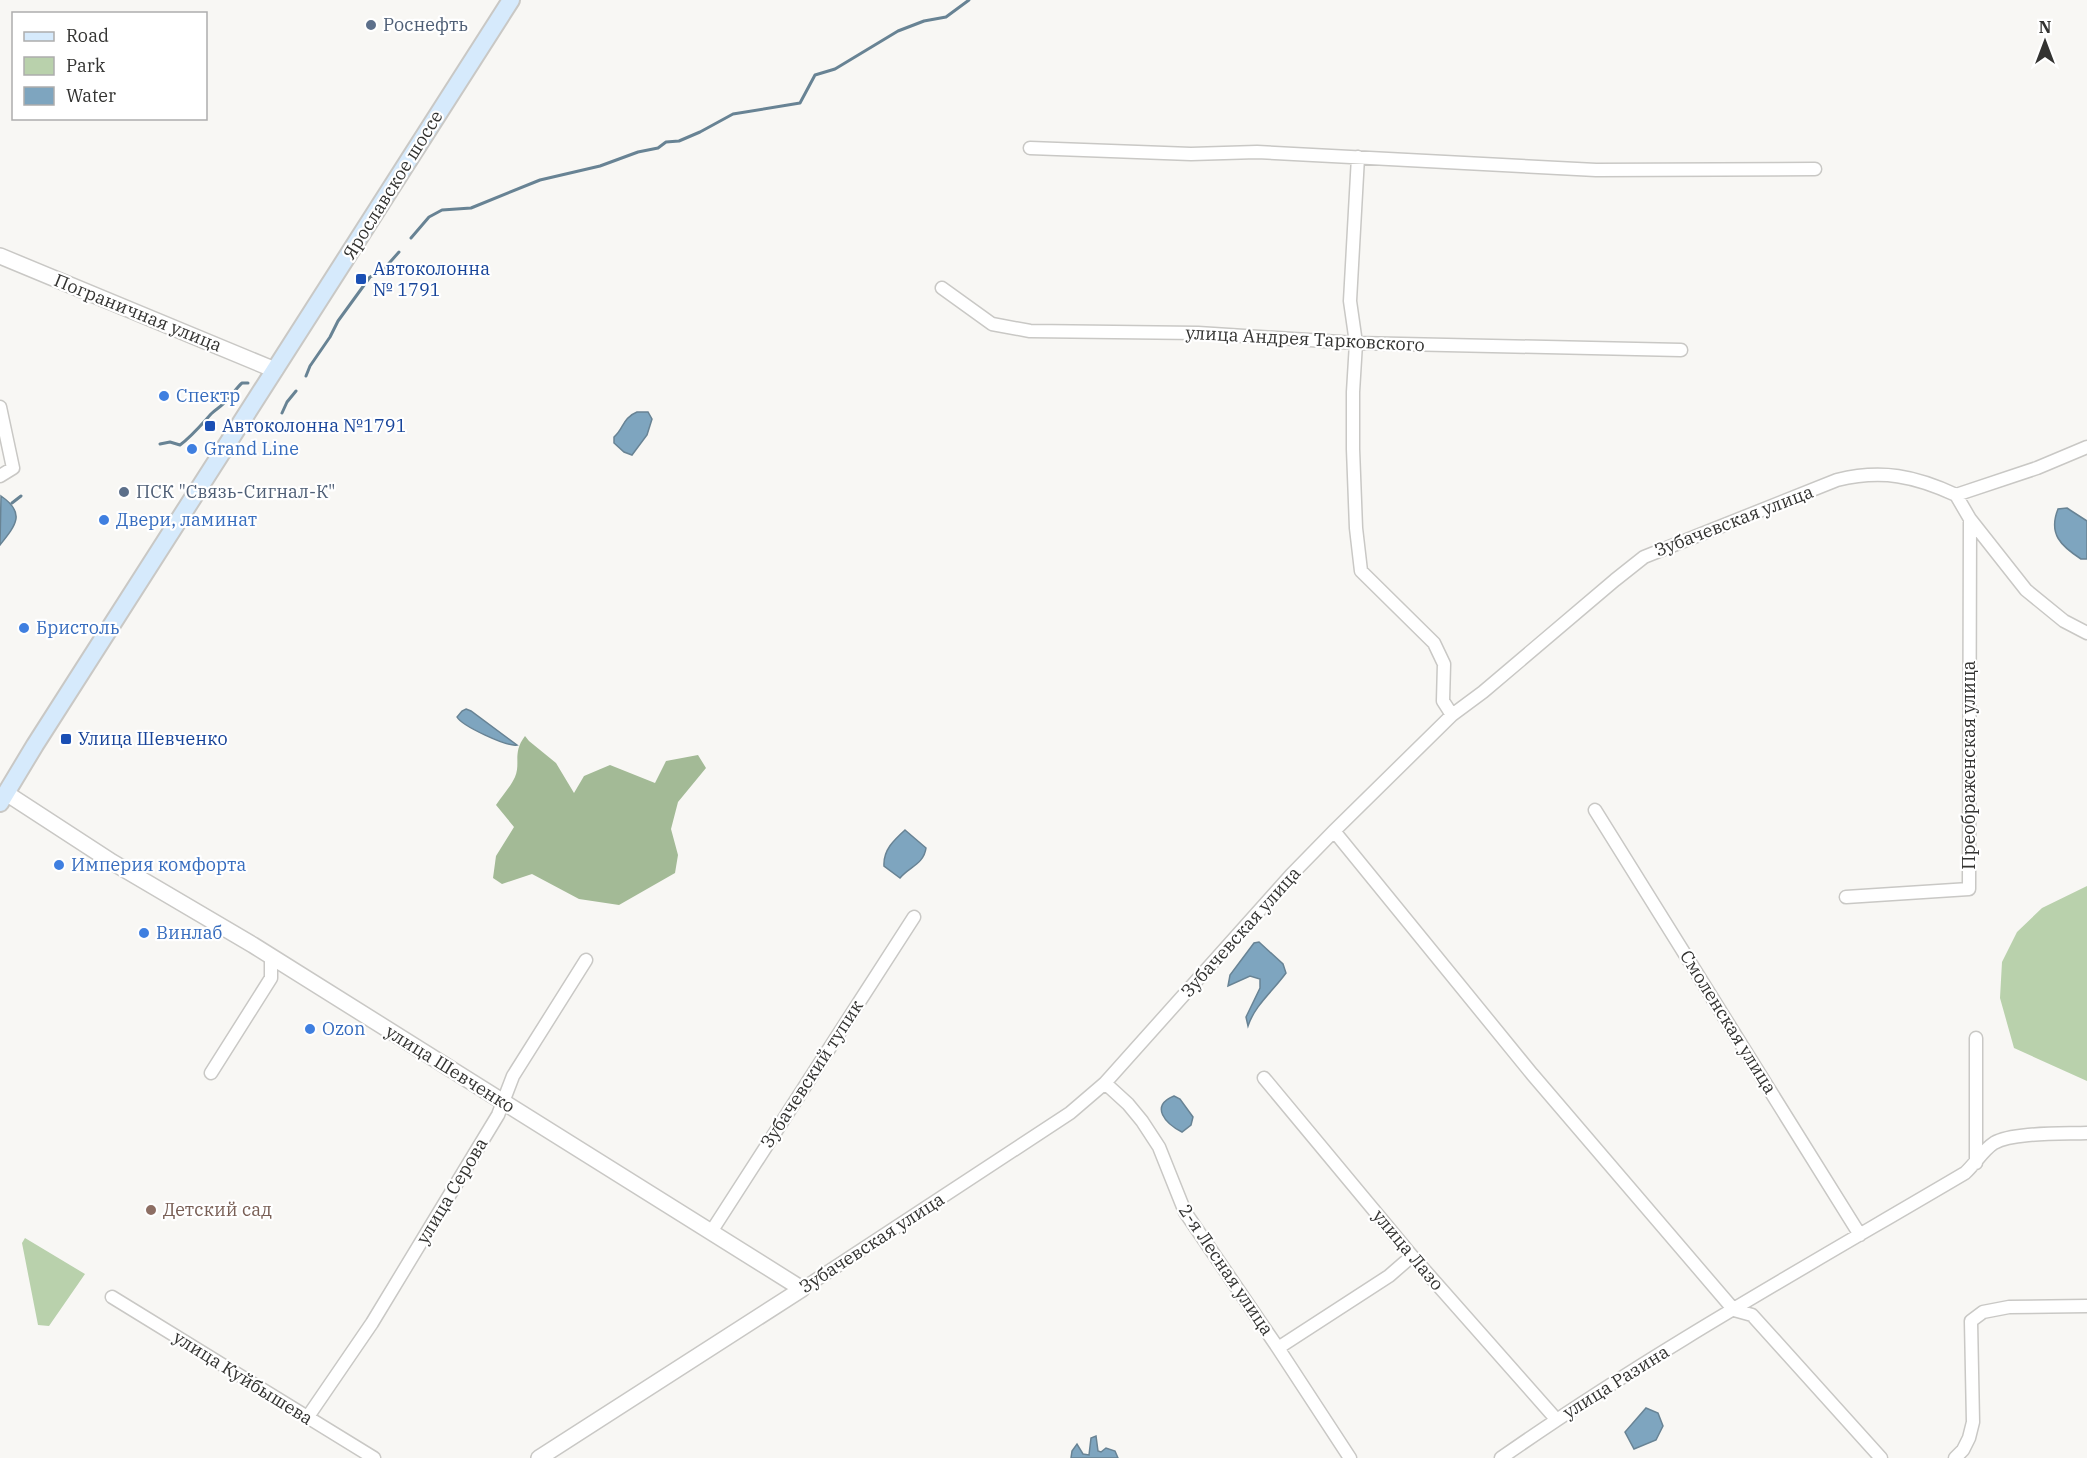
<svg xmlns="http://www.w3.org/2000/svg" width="2087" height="1458" viewBox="0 0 2087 1458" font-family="'IBM Plex Serif',serif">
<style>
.green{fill:#b9d1ac}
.forest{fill:#a3ba96}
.water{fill:#7ea5bf;stroke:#688394;stroke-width:1.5}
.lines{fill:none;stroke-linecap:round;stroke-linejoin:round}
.stream{stroke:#688394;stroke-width:3}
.minor-casing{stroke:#c9c8c5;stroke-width:15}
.tertiary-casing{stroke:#c9c8c5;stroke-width:18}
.secondary-casing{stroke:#c9c8c5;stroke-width:20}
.minor{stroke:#fff;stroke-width:12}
.tertiary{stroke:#fff;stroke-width:15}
.secondary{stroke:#d6eafc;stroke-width:16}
.service-dot{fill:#5c6f8a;stroke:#fff;stroke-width:2}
.transit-dot{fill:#1a4fb4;stroke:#fff;stroke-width:2}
.shop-dot{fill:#3f7fe0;stroke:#fff;stroke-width:2}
.education-dot{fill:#8d6e63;stroke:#fff;stroke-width:2}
.labels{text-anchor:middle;stroke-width:4.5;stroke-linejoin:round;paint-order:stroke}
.service-label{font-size:18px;fill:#4e5e75;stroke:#fff;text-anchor:start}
.street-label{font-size:18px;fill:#333331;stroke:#fff}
.transit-label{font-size:18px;fill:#164399;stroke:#fff;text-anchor:start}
.shop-label{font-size:18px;fill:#366cbe;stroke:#fff;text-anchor:start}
.education-label{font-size:18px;fill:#785e54;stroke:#fff;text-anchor:start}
</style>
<rect width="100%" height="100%" fill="#f8f7f4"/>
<path class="green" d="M2087,886v195l-73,-33 -14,-50 2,-36 15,-30 25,-24z
M25,1238l60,36 -36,52 -11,-1 -16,-82z"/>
<path class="forest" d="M525,736l4,5 27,22 18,30 10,-17 26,-11 45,18 11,-22 32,-6 8,13 -28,34 -7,27 7,26 -3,18 -56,32 -40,-6 -47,-25 -30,10 -9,-6 3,-22 18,-29 -18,-22c6,-9 15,-19 19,-28 6,-14 -3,-24 10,-41z"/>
<path class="water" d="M637,412h11l4,7 -5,16 -15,20 -8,-3 -10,-9v-6c10,-8 8,-19 23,-25z
M1,496c25,17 15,29 -1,49z
M2067,508l20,13v38h-6c-20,-13 -33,-25 -23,-50z
M466,709l5,2 46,34c-10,2 -55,-19 -60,-28l5,-6z
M905,830l21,18c-2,16 -17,19 -26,30l-16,-12c-1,-16 10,-26 21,-36z
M1259,942l24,22 3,9c-13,18 -31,32 -38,53l-2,-9 14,-29v-9l-10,-3 -22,10 2,-11 24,-32z
M1174,1096l6,3 13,18 -2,8 -9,7c-16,-8 -33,-26 -8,-36z
M1646,1408l12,5 5,13 -7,14 -22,9 -9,-17z
M1096,1436l2,15 3,1 5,-4 9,3 3,7h-47l1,-7 5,-7 6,10 6,1 2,-17z"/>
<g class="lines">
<path class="stream" d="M411,238l18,-21 13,-7 29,-2 69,-28 60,-14 38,-14 20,-4 8,-6 13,-1 21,-9 33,-18 67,-11 15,-28 20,-6 63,-38 26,-10 22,-4 23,-17
M306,376l4,-10 20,-29 8,-16 32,-44 13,-7 16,-18
M282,413l5,-11 9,-11
M160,444l10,-2 10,3c12,-9 21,-20 31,-31 5,-5 11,-8 15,-13 6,-5 10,-13 16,-18h6
M12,503l9,-7"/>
<defs>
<path id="minor" d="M1030,148l161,6 66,-2 339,18 219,-1
M1358,157l-8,144 6,42 -3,49v57l3,79 5,43 73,72 10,21 -1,37 9,14
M942,288l50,36 38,7 168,2 158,10 325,7
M0,407l13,61 -13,8
M1956,495l14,24 56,71 38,31 23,12
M1956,495l81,-27 50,-21
M1595,810l265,425
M1334,831l198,243 202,236 18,5 129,143
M1846,897l123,-8 1,-370
M1976,1038v125
M211,1073l60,-95v-21
M1264,1078l148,178 144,163
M1105,1083l23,21 14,17 17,26 26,65 93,136 72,110
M711,1232l203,-315
M802,1289l268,-176 35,-30 186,-208 43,-44 118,-116 31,-23 132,-112 29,-23 193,-77c45,-11 78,-4 119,15
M112,1297l262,161
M1278,1348l111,-72 23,-20
M307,1418l65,-95 126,-208 15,-39 73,-116
M1501,1458c148,-104 308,-193 464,-285 10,-9 18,-23 29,-30 19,-11 70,-9 93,-10
M1955,1458l8,-8 6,-12 4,-16 -2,-101 12,-9 26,-5 78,-1"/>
<path id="tertiary" d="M0,256l275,114
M6,793l106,69 141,83 549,344 -263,169"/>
<path id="secondary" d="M0,803l35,-58 476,-745"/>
</defs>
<use href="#minor" class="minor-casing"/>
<use href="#tertiary" class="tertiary-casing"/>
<use href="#secondary" class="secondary-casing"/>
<use href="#minor" class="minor"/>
<use href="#tertiary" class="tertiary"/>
<use href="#secondary" class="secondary"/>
</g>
<g class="service-dot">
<circle cx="371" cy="25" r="6"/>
<circle cx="124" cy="492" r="6"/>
</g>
<g class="transit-dot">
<rect x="355" y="273" width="12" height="12" rx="3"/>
<rect x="204" y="420" width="12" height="12" rx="3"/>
<rect x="60" y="733" width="12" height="12" rx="3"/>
</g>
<g class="shop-dot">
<circle cx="164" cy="396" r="6"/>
<circle cx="192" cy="449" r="6"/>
<circle cx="104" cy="520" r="6"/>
<circle cx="24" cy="628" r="6"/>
<circle cx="59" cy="865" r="6"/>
<circle cx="144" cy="933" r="6"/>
<circle cx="310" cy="1029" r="6"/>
</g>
<circle class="education-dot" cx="151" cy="1210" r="6"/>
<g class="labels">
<g class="service-label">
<text x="383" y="31">Роснефть</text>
<text x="136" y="498">ПСК "Связь-Сигнал-К"</text>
</g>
<g class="street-label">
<text transform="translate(393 185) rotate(-58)" y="6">Ярославское шоссе</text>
<text transform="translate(138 313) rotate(22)" y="6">Пограничная улица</text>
<text transform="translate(1305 339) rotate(3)" y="6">улица Андрея Тарковского</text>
<text transform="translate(1734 521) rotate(-21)" y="6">Зубачевская улица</text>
<text transform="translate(1969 765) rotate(-90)" y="6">Преображенская улица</text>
<text transform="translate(1241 932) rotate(-48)" y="6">Зубачевская улица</text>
<text transform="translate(1728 1022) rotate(58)" y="6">Смоленская улица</text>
<text transform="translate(450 1069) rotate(32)" y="6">улица Шевченко</text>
<text transform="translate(812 1074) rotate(-57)" y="6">Зубачевский тупик</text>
<text transform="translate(452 1191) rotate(-59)" y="6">улица Серова</text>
<text transform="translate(872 1243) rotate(-33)" y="6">Зубачевская улица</text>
<text transform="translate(1408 1250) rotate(50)" y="6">улица Лазо</text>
<text transform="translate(1226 1270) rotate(56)" y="6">2-я Лесная улица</text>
<text transform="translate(243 1378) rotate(32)" y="6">улица Куйбышева</text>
<text transform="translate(1616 1382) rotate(-32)" y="6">улица Разина</text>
</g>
<g class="transit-label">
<text x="373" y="275">Автоколонна<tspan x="373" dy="21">№ 1791</tspan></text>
<text x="222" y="432">Автоколонна №1791</text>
<text x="78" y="745">Улица Шевченко</text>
</g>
<g class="shop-label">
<text x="176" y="402">Спектр</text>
<text x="204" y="455">Grand Line</text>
<text x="116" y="526">Двери, ламинат</text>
<text x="36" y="634">Бристоль</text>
<text x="71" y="871">Империя комфорта</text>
<text x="156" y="939">Винлаб</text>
<text x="322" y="1035">Ozon</text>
</g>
<g class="education-label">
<text x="163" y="1216">Детский сад</text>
</g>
</g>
<rect x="12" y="12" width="195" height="108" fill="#ffffff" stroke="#adadad" stroke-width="1.5"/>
<rect x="24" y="32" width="30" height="9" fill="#d6eafc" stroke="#adadad" stroke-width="1.5"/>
<text x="66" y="42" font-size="18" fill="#333331">Road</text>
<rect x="24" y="57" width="30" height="18" fill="#b9d1ac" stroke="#adadad" stroke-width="1.5"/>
<text x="66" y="72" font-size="18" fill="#333331">Park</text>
<rect x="24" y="87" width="30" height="18" fill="#7ea5bf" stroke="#adadad" stroke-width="1.5"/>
<text x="66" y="102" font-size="18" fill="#333331">Water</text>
<g transform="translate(2045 42)" stroke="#ffffff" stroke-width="4.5" paint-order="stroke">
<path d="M0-4.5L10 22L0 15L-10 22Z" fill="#333331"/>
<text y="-9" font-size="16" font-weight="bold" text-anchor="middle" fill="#333331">N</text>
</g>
</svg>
